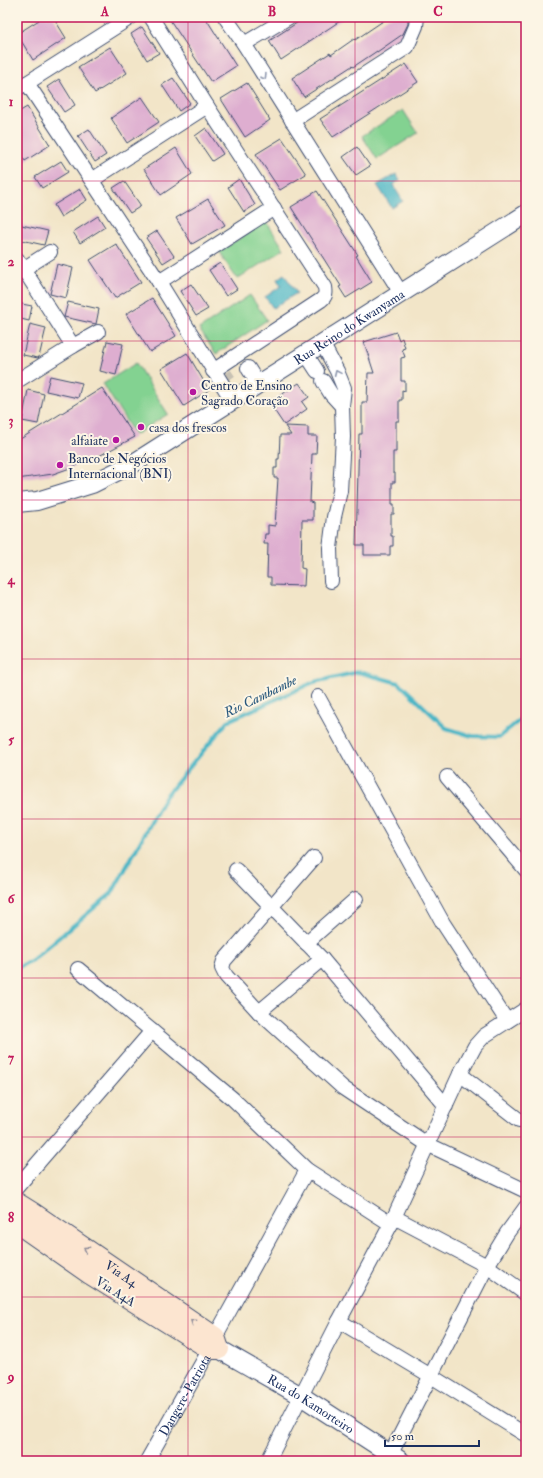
<svg xmlns="http://www.w3.org/2000/svg" width="543" height="1478" viewBox="0 0 543 1478" font-family="'IM FELL Double Pica',serif">
<style>
.green{fill:#83d291;stroke:#4f8078}
.water{fill:#4ab6c6;stroke:#327292}
.lines{fill:none;stroke-linecap:round;stroke-linejoin:round}
.stream{stroke:#4ab6c6;stroke-width:4}
.building{fill:#deaed0}
.minor-tunnel{stroke:#c7c1b3;stroke-width:14;stroke-dasharray:14 7;stroke-linecap:butt}
.minor-casing{stroke:#3b4a6e;stroke-width:16}
.tertiary-casing{stroke:#3b4a6e;stroke-width:20}
.secondary-casing{stroke:#3b4a6e;stroke-width:22}
.minor{stroke:#fff;stroke-width:14}
.tertiary{stroke:#fff;stroke-width:18}
.secondary{stroke:#fce5d0;stroke-width:20}
.oneway{stroke:#8d97ae}
.oneway2{stroke:#8c8a97}
.grid{fill:none;stroke:#c2185b;stroke-width:1;stroke-opacity:0.55}
.poi-dot{fill:#b5179e;stroke:#fcf5e5;stroke-width:1.5}
.labels{text-anchor:middle;stroke-width:4;stroke-linejoin:round;paint-order:stroke}
.street-label{font-size:13px;fill:#1b2f5e;stroke:#fcf5e5}
.poi-label{font-size:13px;fill:#1b2f5e;stroke:#fcf5e5;text-anchor:start}
.water-label{font-size:14px;font-style:italic;fill:#29587d;stroke:#fcf5e5}
.neatline{fill:none;stroke:#c2185b;stroke-width:1.5}
.grid-label{font-size:13px;text-anchor:middle;font-weight:bold;fill:#c2185b}
</style>
<rect width="100%" height="100%" fill="#fcf5e5"/>
<filter id="ink" filterUnits="userSpaceOnUse"><feTurbulence type="fractalNoise" baseFrequency=".025" numOctaves="2"/><feDisplacementMap in="SourceGraphic" scale="8" xChannelSelector="R" yChannelSelector="G"/><feConvolveMatrix kernelMatrix="1 2 1 2 8 2 1 2 1" color-interpolation-filters="sRGB"/></filter>
<filter id="wash" filterUnits="userSpaceOnUse"><feTurbulence type="fractalNoise" baseFrequency=".012" numOctaves="4" result="noise"/><feDisplacementMap in="SourceGraphic" scale="16" xChannelSelector="R" yChannelSelector="G"/><feGaussianBlur stdDeviation="0.9" result="paint"/><feColorMatrix in="noise" values="0 0 0 0 0 0 0 0 0 0 0 0 0 0 0 0 0 1.4 0 .05"/><feComposite in="paint" operator="in"/></filter>
<g filter="url(#wash)">
<rect width="100%" height="100%" fill="#f2e5c8"/>
<path class="green" d="M403,110l15,23 -41,26 -15,-23z
M266,221l18,28 -47,30 -18,-27z
M250,295l17,25 -51,34 -17,-25z
M136,363l32,51 -33,21 -32,-51z"/>
<path class="water" d="M396,174l4,6 -7,5 10,16 -11,7 -15,-23z
M284,274l13,19 -24,15 -8,-11 16,-11 -4,-7z"/>
<g class="lines">
<path class="stream" d="M17,968l15,-8 80,-67 53,-96 63,-76 86,-39 44,-10 41,11 47,45 26,8 27,1 27,-22"/>
</g>
<g id="blocks">
<path class="building" d="M37,17h16l13,21 -33,22 -16,-26 22,-14z
M168,17h37l31,49 -25,16z
M306,17h40l-65,43 -12,-19z
M389,17h18l1,2v5l-5,10 -26,18v-1l-24,16 -1,-1 -48,31 -12,-19 38,-25 1,2 23,-16 1,1z
M142,27l17,26 -12,7 -16,-26z
M110,47l17,26 -32,20 -17,-26z
M406,64l12,18 -85,55 -13,-18z
M173,78l17,25 -11,8 -17,-26z
M59,79l16,26 -11,7 -17,-25z
M247,83l23,37 -25,17 -24,-38z
M142,97l17,25 -32,21 -16,-25z
M27,107l23,38 -25,16 -8,-12v-36z
M206,128l17,26 -11,7 -17,-25z
M89,129l17,26 -11,7 -17,-26z
M282,138l24,36 -26,16 -24,-36z
M357,147l13,19 -14,9 -13,-18z
M176,148l16,26 -31,21 -17,-26z
M61,161l7,11 -26,16 -7,-11z
M239,179l16,26 -11,7 -16,-25z
M124,181l17,25 -11,7 -17,-25z
M80,189l7,11 -26,17 -7,-12z
M317,191l41,64 -2,1 16,26 -26,16 -7,-11 2,-1 -50,-79z
M208,199l17,26 -33,19 -16,-26z
M98,216l7,11 -25,16 -7,-11z
M17,224l31,7 -4,14 -27,-6z
M157,231l17,25 -11,7 -17,-25z
M116,244l25,38 -26,16 -25,-38z
M220,263l17,26 -11,7 -17,-26z
M57,264l16,4 -7,30 -16,-4z
M191,284l17,25 -12,7 -16,-25z
M152,298l24,38 -26,16 -24,-38z
M68,302l31,7 -3,15 -32,-7z
M17,303l15,3 -3,15 -12,-3z
M30,324l16,4 -7,29 -1,1 -15,-3z
M396,332l3,8 3,-2 3,10 -3,1 3,8 -4,1v23h4v10l-3,-1v10h-3v21h-3v31h-3v21h2v9h-3v22h2v10h-3v22h2v10h-3v9h-26v-10h-8l3,-111h3v-32h5l1,-29h6l-10,-31z
M107,341l16,3 -7,31 -16,-4z
M187,353l22,37 -25,16 -23,-37z
M50,376l32,7 -4,15 -32,-7z
M299,383l10,14 -7,5 5,7 -23,16 -10,-15 2,-2 -4,-7z
M102,388l33,49 -40,21 -22,9 -20,7 -36,5v-38z
M28,390l16,4 -6,30 -16,-3z
M285,426l23,1v9h9l-1,18h-4l-2,48 3,1v17h-11l-1,48 4,1 -1,17 -33,-1v-8h-4l1,-33h-4l1,-10h3v-9l7,1 3,-48h-4v-10h3v-9h2l1,-24h11z"/>
</g>
</g>
<g filter="url(#ink)">
<use href="#blocks" fill-opacity="0" stroke="#3b4a6e" stroke-width="1"/>
<g class="lines">
<path class="minor-tunnel" d="M225,374l4,6"/>
<defs>
<g id="minor">
<path d="M151,17l56,89 118,181c1,6 1,9 -4,13l-108,71"/>
<path d="M225,17l19,27 157,249"/>
<path d="M244,44l45,-27"/>
<path d="M27,83l132,199 73,118"/>
<path d="M17,88l10,-5 104,-66"/>
<path d="M292,121l115,-74 9,-21 1,-9"/>
<path d="M92,180l115,-74"/>
<path d="M17,259l56,87"/>
<path d="M17,273l33,-21"/>
<path d="M159,282l115,-74"/>
<path d="M322,343l15,28 7,17 -2,18 1,31 -3,54 -6,26 -4,31 1,33"/>
<path d="M306,354l11,17"/>
<path d="M248,368l10,16"/>
<path d="M17,381l56,-35 25,-14"/>
<path d="M323,381l8,13 11,12"/>
<path d="M318,697l125,226 64,98"/>
<path d="M447,777l79,93"/>
<path d="M314,858l-90,103 -2,7 4,8 33,36 84,76 84,56 99,47"/>
<path d="M236,870l86,89 124,147"/>
<path d="M306,943l50,-44"/>
<path d="M78,969l155,130 74,71 84,54"/>
<path d="M259,1012l63,-53"/>
<path d="M460,1074l59,46"/>
<path d="M17,1187l135,-156"/>
<path d="M394,1217l93,49 39,28"/>
<path d="M339,1321l92,55 95,59"/>
<path d="M215,1337l92,-167"/>
<path id="s1" d="M147,1461l63,-112"/>
<path d="M268,1461l71,-140 52,-97 69,-150 15,-28 9,-10 42,-27"/>
<path d="M387,1461l100,-195 20,-33 19,-26"/>
</g>
<g id="tertiary">
<path id="s2" d="M17,503l20,-2 55,-17 42,-21 392,-249"/>
<path id="s3" d="M219,1349l82,47 100,65"/>
</g>
<g id="secondary">
<path id="s4" d="M17,1203l16,10 182,124 4,12h-9l-120,-75 -73,-51"/>
</g>
</defs>
<use href="#minor" class="minor-casing"/>
<use href="#tertiary" class="tertiary-casing"/>
<use href="#secondary" class="secondary-casing"/>
<use href="#minor" class="minor"/>
<use href="#tertiary" class="tertiary"/>
<use href="#secondary" class="secondary"/>
</g>
<defs><path id="oneway-chevron" d="M-2-3.5L2.5 0L-2 3.5" fill="none" stroke-width="1.6" stroke-linecap="round" stroke-linejoin="round"/></defs>
<g class="oneway">
<use href="#oneway-chevron" transform="translate(264 77) rotate(58)"/>
<use href="#oneway-chevron" transform="translate(337 373) rotate(-114)"/>
</g>
<g class="oneway2">
<use href="#oneway-chevron" transform="translate(86 1249) rotate(-145)"/>
<use href="#oneway-chevron" transform="translate(193 1322) rotate(-146)"/>
</g>
</g>
<path class="grid" d="M188,17v1444M355,17v1444M17,181h509M17,341h509M17,500h509M17,659h509M17,819h509M17,978h509M17,1137h509M17,1297h509"/>
<g class="poi-dot">
<circle cx="193" cy="392" r="4"/>
<circle cx="141" cy="427" r="4"/>
<circle cx="116" cy="440" r="4"/>
<circle cx="60" cy="465" r="4"/>
</g>
<g class="labels">
<g class="street-label">
<text dy="5" stroke="none"><textPath href="#s2" startOffset="379">Rua Reino do Kwanyama</textPath></text>
<text dy="5" stroke="none"><textPath href="#s4" startOffset="126">Via A4</textPath></text>
<text transform="translate(116 1291) rotate(32)" y="5">Via A4A</text>
<text dy="5" stroke="none"><textPath href="#s1" startOffset="76">Dangere-Patriota</textPath></text>
<text dy="5" stroke="none"><textPath href="#s3" startOffset="107">Rua do Kamorteiro</textPath></text>
</g>
<g class="poi-label">
<text x="201" y="390">Centro de Ensino<tspan x="201" dy="15">Sagrado Coração</tspan></text>
<text x="149" y="432">casa dos frescos</text>
<text x="108" y="445" text-anchor="end">alfaiate</text>
<text x="68" y="463">Banco de Negócios<tspan x="68" dy="15">Internacional (BNI)</tspan></text>
</g>
<g class="water-label">
<text transform="translate(260 696) rotate(-26)" y="5">Rio Cambambe</text>
</g>
</g>
<rect width="543" height="1478" fill="none" stroke="#fcf5e5" stroke-width="44"/>
<path d="M385 1440v6h94v-6" fill="none" stroke="#1b2f5e" stroke-width="2"/>
<text x="391" y="1440" font-size="12" fill="#1b2f5e" stroke="#fcf5e5" stroke-width="3" paint-order="stroke">50 m</text>
<rect x="22" y="22" width="499" height="1434" class="neatline"/>
<g class="grid-label">
<text x="105" y="16">A</text>
<text x="272" y="16">B</text>
<text x="438" y="16">C</text>
<text x="11" y="106">1</text>
<text x="11" y="266">2</text>
<text x="11" y="425">3</text>
<text x="11" y="584">4</text>
<text x="11" y="744">5</text>
<text x="11" y="903">6</text>
<text x="11" y="1062">7</text>
<text x="11" y="1222">8</text>
<text x="11" y="1381">9</text>
</g>
</svg>
